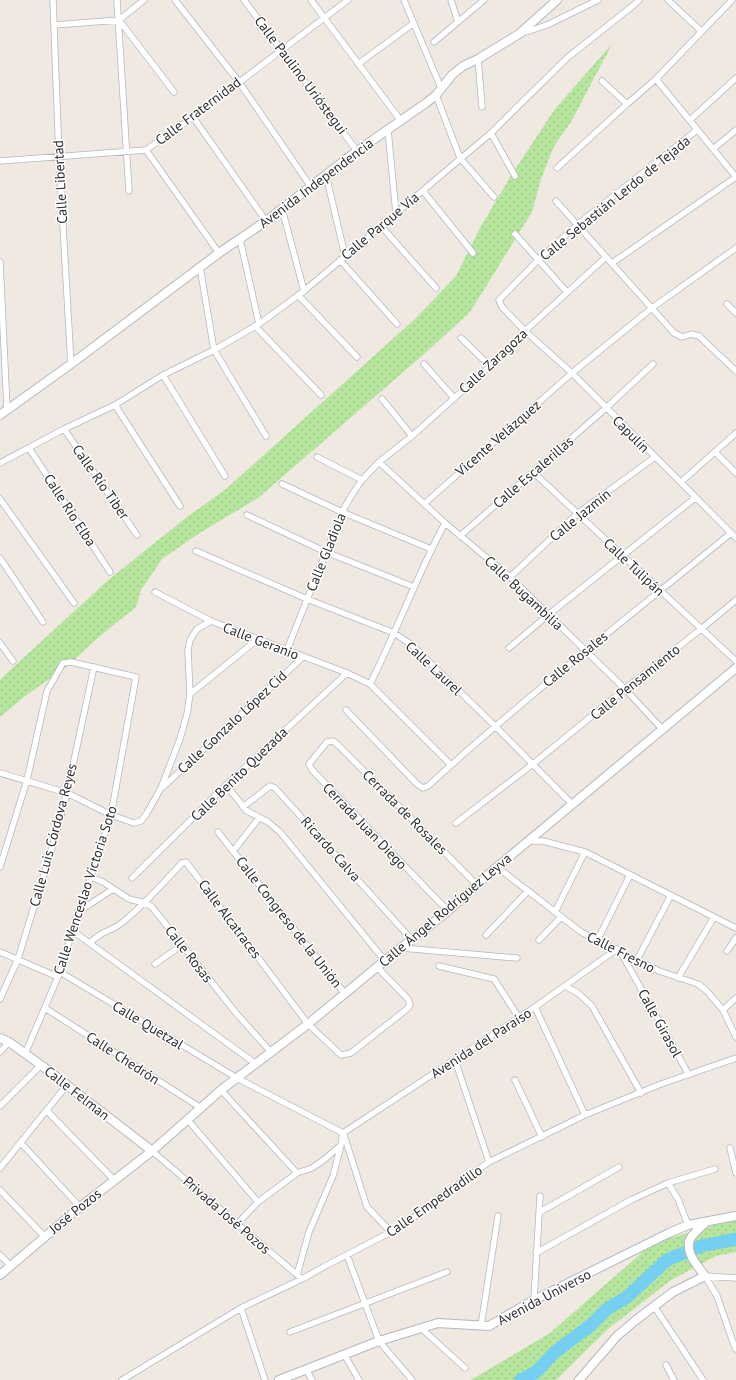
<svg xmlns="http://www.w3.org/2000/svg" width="736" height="1380" viewBox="0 0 736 1380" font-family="'PT Sans',sans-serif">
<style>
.grass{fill:url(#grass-dots)}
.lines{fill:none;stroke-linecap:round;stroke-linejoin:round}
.river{stroke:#75cff0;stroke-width:13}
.street-casing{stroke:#b4b7c1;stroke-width:7}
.secondary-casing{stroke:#b4b7c1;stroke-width:10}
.street{stroke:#fff;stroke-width:5.5}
.secondary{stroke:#fff;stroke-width:8}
.labels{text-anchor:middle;stroke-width:3;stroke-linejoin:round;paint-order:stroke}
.street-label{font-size:14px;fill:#2e2e2e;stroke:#fff}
</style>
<defs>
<pattern id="grass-dots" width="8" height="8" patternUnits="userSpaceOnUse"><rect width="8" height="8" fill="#b6e59e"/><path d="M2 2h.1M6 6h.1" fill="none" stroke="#9dc588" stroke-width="1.8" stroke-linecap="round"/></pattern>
</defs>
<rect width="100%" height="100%" fill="#efe9e1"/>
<path class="grass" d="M612,44l-41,78 -17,24 -13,33 -9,33 -62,100 -46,42 -166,144 -60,36 -36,25 -21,31 -5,17 -36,29 -36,33 -39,27 -25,21v-37l6,-6 100,-92 81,-65 39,-28 190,-171 40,-42 24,-48 32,-54 43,-65z
M729,1221h7v31l-20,4 -45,24 -63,49 -52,51h-85l79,-47 103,-90z"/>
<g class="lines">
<path class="river" d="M521,1380l15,-8 19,-20 36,-27 16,-16 20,-12 40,-37 34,-14 35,-7"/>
<defs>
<path id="street" d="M53,0l6,157 12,207
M117,0l12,191
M175,0l64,82 72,105
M244,0l113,151
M311,0l90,121
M404,0l37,88
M451,0l7,22
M668,0l33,31
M119,20l55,72
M55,25l64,-5 25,-20
M523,33l24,-8 51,-25
M434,42l50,-42
M478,59l4,48
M358,64l56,-41
M656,79l80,98
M602,81l25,23
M436,95l24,63 34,39
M193,117l73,104
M690,120l46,-42
M388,130l8,83
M697,130l-120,95 -39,35 -39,40 3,7 23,24 47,42 164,165
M491,133l24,43
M713,149l23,-19
M146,150l73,103
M0,161l146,-11 47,-33 155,-117
M557,168l70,-64 29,-25 76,-79
M326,175l19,81
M423,191l50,62
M556,201l118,132 8,4 9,-3 8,2 37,35
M282,209l22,82
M381,226l55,62
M515,234l52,58
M240,239l19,85
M340,260l57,64
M0,262l7,147
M612,263l124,-86
M200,267l14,83 52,86
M298,295l59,62
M727,304l9,9
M255,326l66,69
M461,338l29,28
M424,364l30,34
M163,375l62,101
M382,399l30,37
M115,405l65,101
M64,429l73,106
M29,448l81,124
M715,452l21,21
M317,457l45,23
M379,462l66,61 65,54 115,112 38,41
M0,463l64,-34 51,-24 48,-30 51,-25 45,-26 45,-33 187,-158 76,-75 68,-54 4,-4
M533,472l203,189
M681,482l55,-49
M282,484l60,28 89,37
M0,499l74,104
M424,504l148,-131 80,-65 84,-60
M247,515l79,37 88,35
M460,536l146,-128 47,-44
M196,551l111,48 87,34 18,12 83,81 77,78
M0,558l43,64
M510,577l67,-63 78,-57
M155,592l56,29 136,52 23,11 81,81
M0,643l13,18
M509,648l39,-33 147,-117
M287,650l55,-138 11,-19 9,-13 17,-18 33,-26 78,-70 35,-35 81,-74
M370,684c27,-53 47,-109 75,-161
M190,694l68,-55
M346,710l71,74 6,4 5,-2c97,-89 201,-169 303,-253
M0,773l67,20 44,22 23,8 7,-2 6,-8 14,-25 19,-49 7,-25 3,-20 -2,-44 2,-10 7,-11 14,-8
M226,785l21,26 21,11 12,10 105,129
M163,787l140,-130
M243,807l23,-18 4,-3 5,2 137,152
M456,823l77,-59 92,-75 76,-60 35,-29
M218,832l127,162
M530,841h13l42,11 151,76
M233,851l26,-33
M0,867l27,-87 20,-89 16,-28 8,-1 65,15 -25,138 -20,62 -13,35 -18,60 -35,82
M497,867l84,65 78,39 39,13 9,7 16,19 13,27
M91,877l12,5 26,17 16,4 7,4 84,106 35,39
M132,878l94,-93 121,-112
M448,911l-136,-141 -3,-6 18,-22 6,-1 5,4 139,140
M78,912l35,-23
M555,912l30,-60
M73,931l183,133
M486,935l42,-44
M539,940l22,-23
M597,941l33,-66
M90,943c12,-13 21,-11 33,-21 22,-18 40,-39 59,-59l4,-1 122,162 33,31 10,-2 56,-44 3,-4 -2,-6 -31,-32
M402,948l115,10
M620,951l69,124
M727,951l9,-13
M0,952l58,25
M637,960l34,-65
M155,964l27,-19
M439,966l55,13 25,39
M60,972l177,106 106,55
M678,978l36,-61
M565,986l13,7 14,13 49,87
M0,999l18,-40 36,-118 13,-48 27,-126
M535,1007l50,108
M45,1008l156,100
M723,1010l13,-12
M0,1052l9,-10
M455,1060l34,102
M515,1080l27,57
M221,1090l76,83
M0,1106l41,-41
M47,1111l67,69
M187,1119l71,83
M343,1133l192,-126 82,-58
M344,1135l23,72 24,25
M21,1143l59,64
M730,1148l6,25
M152,1151l150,128
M0,1168l67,-83
M668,1183l10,16 10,26
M0,1190l45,47
M540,1212l79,-45
M237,1224l21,-22 39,-29 15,-5 13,-9 16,-14 2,-12
M536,1253l95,-53 37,-17 47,-14
M0,1255l11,11
M347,1255l32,86 33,39
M297,1275l12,-43 24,-56 8,-31
M705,1276l12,20 17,49 2,4
M705,1276l31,2
M534,1300l6,-104
M654,1306l49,74
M241,1308l24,72
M481,1326l17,-110
M421,1328l44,40
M290,1332l157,-60
M344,1354l15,26
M666,1365l8,15
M306,1369l6,11
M122,1380l119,-72 61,-29 25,-14 64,-33 28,-18 47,-36 23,-16 96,-47 76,-31 75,-26"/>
<path id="secondary" d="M0,415l71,-51 148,-111 47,-32 91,-70 69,-48 10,-8 16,-20 11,-9 15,-7 41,-25 38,-34
M0,1038l9,4 32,23 111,86
M0,1275l80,-68 72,-56 69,-61 87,-66 69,-57 71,-56 49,-44 239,-199
M279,1380l100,-39 59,-18 51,3 45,-26 135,-67 19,-8 48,-9
M579,1380l38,-44 19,-16 37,-28 32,-16c-8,-11 -23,-27 -13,-40 4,-5 9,-9 14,-14"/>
</defs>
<use href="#street" class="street-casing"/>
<use href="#secondary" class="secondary-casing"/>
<use href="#street" class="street"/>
<use href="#secondary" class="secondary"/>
</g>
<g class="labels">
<g class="street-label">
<text transform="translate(301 75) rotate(53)" y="5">Calle Paulino Urióstegui</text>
<text transform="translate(198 111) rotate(-37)" y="5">Calle Fraternidad</text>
<text transform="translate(60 182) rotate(-93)" y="5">Calle Libertad</text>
<text transform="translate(316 183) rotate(-37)" y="5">Avenida Independencia</text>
<text transform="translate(615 198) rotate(-39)" y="5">Calle Sebastián Lerdo de Tejada</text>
<text transform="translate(380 226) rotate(-40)" y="5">Calle Parque Vía</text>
<text transform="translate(493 361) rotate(-43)" y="5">Calle Zaragoza</text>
<text transform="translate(631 434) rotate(45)" y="5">Capulín</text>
<text transform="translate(498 438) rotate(-41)" y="5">Vicente Velázquez</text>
<text transform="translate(533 472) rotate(-41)" y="5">Calle Escalerillas</text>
<text transform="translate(101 482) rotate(55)" y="5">Calle Río Tiber</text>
<text transform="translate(70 510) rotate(57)" y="5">Calle Río Elba</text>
<text transform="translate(580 515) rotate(-39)" y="5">Calle Jazmín</text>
<text transform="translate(326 552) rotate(-68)" y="5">Calle Gladiola</text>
<text transform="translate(634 567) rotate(43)" y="5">Calle Tulipán</text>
<text transform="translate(524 593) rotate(43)" y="5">Calle Bugambilia</text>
<text transform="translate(261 641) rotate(21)" y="5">Calle Geranio</text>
<text transform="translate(575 659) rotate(-39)" y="5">Calle Rosales</text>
<text transform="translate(434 668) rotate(43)" y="5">Calle Laurel</text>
<text transform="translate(635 682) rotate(-39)" y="5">Calle Pensamiento</text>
<text transform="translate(232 722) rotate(-43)" y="5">Calle Gonzalo López Cid</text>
<text transform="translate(239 774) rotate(-44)" y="5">Calle Benito Quezada</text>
<text transform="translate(405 812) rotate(45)" y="5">Cerrada de Rosales</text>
<text transform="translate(365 826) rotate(46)" y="5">Cerrada Juan Diego</text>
<text transform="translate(53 835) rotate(-75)" y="5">Calle Luis Córdova Reyes</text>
<text transform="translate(331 849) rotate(48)" y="5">Ricardo Calva</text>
<text transform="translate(85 890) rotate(-72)" y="5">Calle Wenceslao Victoria Soto</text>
<text transform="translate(445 910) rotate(-40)" y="5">Calle Ángel Rodríguez Leyva</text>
<text transform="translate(230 919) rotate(53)" y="5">Calle Alcatraces</text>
<text transform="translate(289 922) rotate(52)" y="5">Calle Congreso de la Unión</text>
<text transform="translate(621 952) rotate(27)" y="5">Calle Fresno</text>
<text transform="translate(189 954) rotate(52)" y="5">Calle Rosas</text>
<text transform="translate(660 1023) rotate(61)" y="5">Calle Girasol</text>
<text transform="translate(148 1025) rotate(31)" y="5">Calle Quetzal</text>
<text transform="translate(481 1043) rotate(-33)" y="5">Avenida del Paraíso</text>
<text transform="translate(123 1058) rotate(33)" y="5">Calle Chedrón</text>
<text transform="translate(77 1093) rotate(38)" y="5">Calle Felman</text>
<text transform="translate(434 1201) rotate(-35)" y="5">Calle Empedradillo</text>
<text transform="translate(75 1211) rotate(-39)" y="5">José Pozos</text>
<text transform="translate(227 1215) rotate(41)" y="5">Privada José Pozos</text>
<text transform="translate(544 1297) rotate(-28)" y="5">Avenida Universo</text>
</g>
</g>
</svg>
